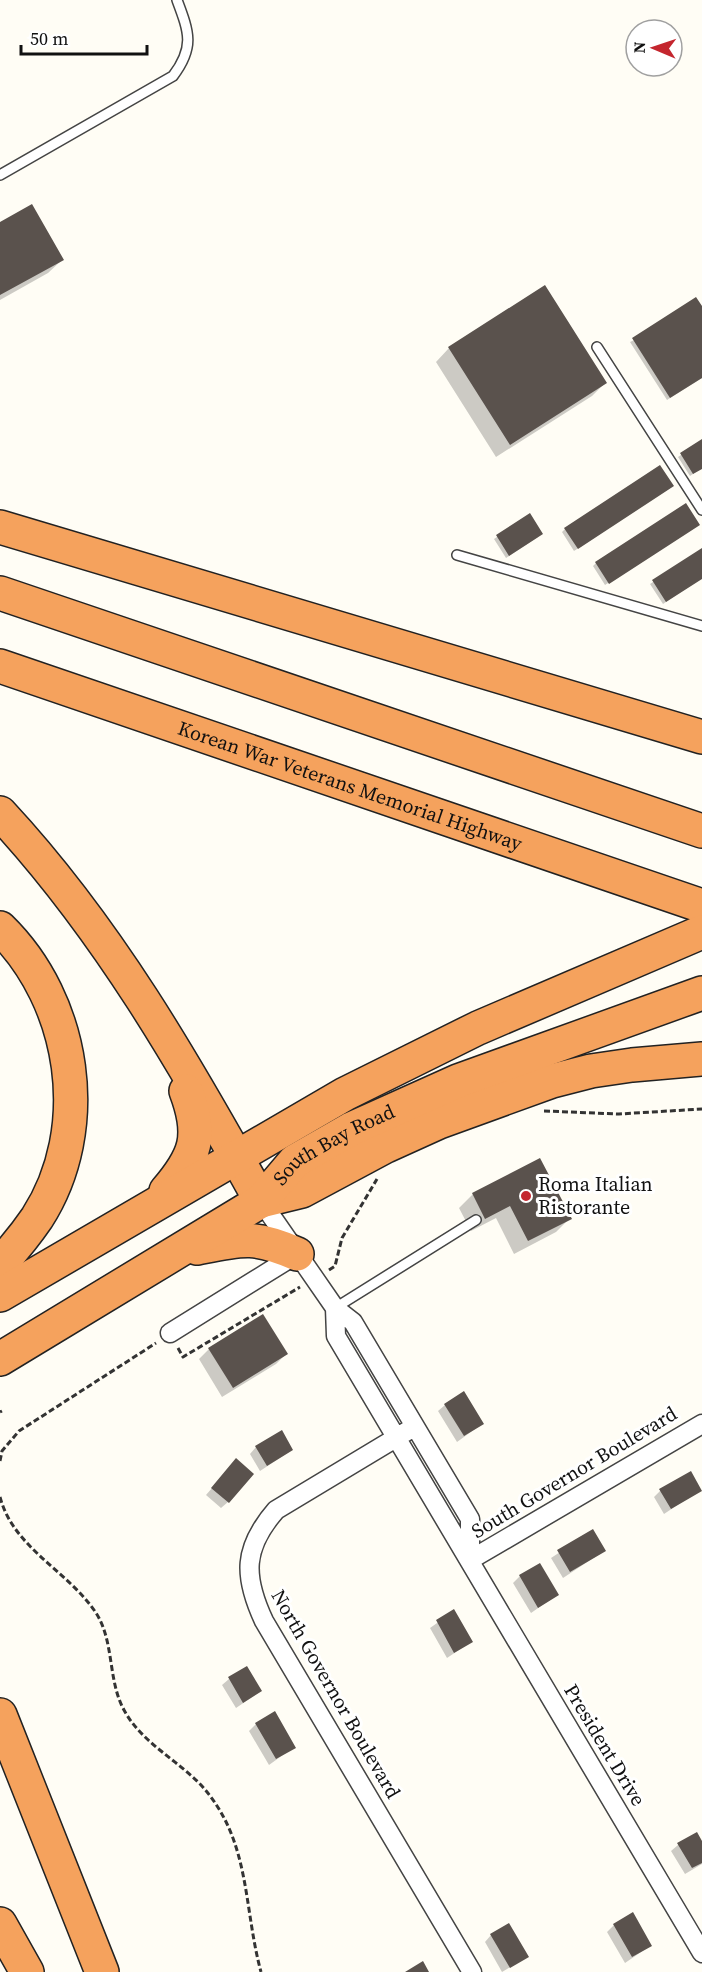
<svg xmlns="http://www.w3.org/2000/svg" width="702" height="1972" viewBox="0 0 702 1972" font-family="'Source Serif 4',serif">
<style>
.shadow{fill:#0003}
.building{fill:#5a524d}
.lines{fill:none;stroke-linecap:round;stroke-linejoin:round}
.lane-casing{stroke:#444;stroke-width:12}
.street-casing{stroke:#444;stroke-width:21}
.highway-casing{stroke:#222;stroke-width:36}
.path{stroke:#333;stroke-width:3;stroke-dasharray:6 3;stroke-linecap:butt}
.lane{stroke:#fff;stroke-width:9}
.street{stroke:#fff;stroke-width:18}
.highway{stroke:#f5a25d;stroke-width:33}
.poi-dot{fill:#c4262e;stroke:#fff;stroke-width:2}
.labels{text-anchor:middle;stroke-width:6;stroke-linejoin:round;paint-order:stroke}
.street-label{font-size:20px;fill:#111;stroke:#fff}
.poi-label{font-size:20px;fill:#111;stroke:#fff;text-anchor:start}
</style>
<rect width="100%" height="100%" fill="#fffdf5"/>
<path class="shadow" d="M0,223l62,37 -14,13 -48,27z
M702,309v69l-35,22 -37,-58z
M449,348l156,35 -13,13 -96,61 -60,-95z
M702,441v27l-12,8 -12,-19z
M669,488l-95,63 -12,-19 3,-3z
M529,515l9,22 -32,21 -12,-19z
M695,527l-90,58 -12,-19 3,-3z
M702,550v28l-39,26 -13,-20z
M473,1194l97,24 -14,14 -42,22 -18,-36 -25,13 -12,-23z
M209,1349l77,5 -10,10 -54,33 -23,-38z
M445,1405l37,19 -25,18 -19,-31z
M256,1447l36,3 -32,21 -10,-17z
M230,1467l-2,35 -7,6 -15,-13z
M700,1490l-36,24 -10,-17 6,-6z
M592,1531l12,20 -41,27 -12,-20z
M520,1576l37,19 -26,18 -18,-30z
M454,1611l17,31 -24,16 -17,-30z
M229,1679l32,12 -25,17 -14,-23z
M256,1724l38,23 -25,18 -20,-34z
M702,1844v20l-17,10 -14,-23 7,-6z
M614,1925l36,21 -25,17 -18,-31z
M491,1935l36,22 -25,15 -17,-30z"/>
<path class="building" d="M32,204l32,56 -64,35v-73z
M545,285l62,98 -97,62 -62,-98z
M696,297l6,9v72l-32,20 -38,-60z
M702,439v30l-9,5 -13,-21z
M660,465l14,21 -96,63 -14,-21z
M686,503l14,22 -91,59 -14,-22z
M530,513l13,21 -34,22 -13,-21z
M702,548v31l-36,23 -14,-22z
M540,1158l32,61 -44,22 -18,-35 -25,13 -13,-26z
M263,1314l25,40 -55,34 -25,-40z
M464,1391l20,33 -20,12 -20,-32z
M282,1430l11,20 -26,16 -12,-20z
M236,1458l18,16 -25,29 -18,-15z
M691,1471l11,20 -31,18 -12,-20z
M593,1529l13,22 -36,21 -13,-22z
M540,1563l19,32 -21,13 -19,-33z
M454,1609l19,33 -19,11 -18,-33z
M247,1666l15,25 -19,12 -15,-26z
M275,1711l21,37 -20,11 -21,-36z
M697,1832l5,9v22l-10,5 -15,-25z
M633,1912l19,34 -20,11 -19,-33z
M509,1923l20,34 -19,11 -20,-34z
M423,1961l6,11h-24z"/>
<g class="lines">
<defs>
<path id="lane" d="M0,175l173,-99c22,-29 16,-44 4,-76
M597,347l105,163
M457,555l245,71
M335,1308l141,-88"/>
<path id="street" d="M261,1201l74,107 18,14 117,197v39
M335,1308l1,28 366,617
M170,1333l127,-79
M414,1427l-138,83c-33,38 -33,66 -12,111l208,351
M470,1560l232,-136"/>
<g id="highway">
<path d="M0,527l702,210"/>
<path d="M0,593l702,238"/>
<path id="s1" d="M0,666l702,240"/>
<path d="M0,813c107,115 185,251 261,388"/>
<path d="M0,928c75,73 95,200 37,290 -11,16 -24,32 -37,46"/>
<path d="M166,1191c30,-35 37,-55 20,-100"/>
<path d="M261,1201l41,-10 84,-45 53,-24 113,-41 39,-10 41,-6 70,-6"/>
<path d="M197,1248c45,-9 57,-13 100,6"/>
<path d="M0,1295l345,-201 133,-66 224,-96"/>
<path id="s2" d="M0,1359l261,-158 34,-40 56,-32 107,-48 244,-88"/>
<path d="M0,1715l102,257"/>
<path d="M0,1924l27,48"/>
</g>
</defs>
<use href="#lane" class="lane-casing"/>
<use href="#street" class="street-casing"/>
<use href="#highway" class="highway-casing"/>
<path class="path" d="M544,1111l75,3 83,-5
M329,1270l6,-4 7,-28 35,-59
M178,1348l5,9 117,-70
M0,1412l2,-1
M0,1461l2,-10 17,-20 137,-88
M0,1497c13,50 66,73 94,113 21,29 13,69 30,100 17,32 52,49 77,75 50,55 42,121 60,187"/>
<use href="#lane" class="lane"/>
<use href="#street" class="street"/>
<use href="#highway" class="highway"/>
</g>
<circle class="poi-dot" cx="526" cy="1196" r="6"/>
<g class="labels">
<g class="street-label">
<text dy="7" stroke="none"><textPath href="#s1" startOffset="370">Korean War Veterans Memorial Highway</textPath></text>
<text dy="7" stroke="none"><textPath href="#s2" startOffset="399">South Bay Road</textPath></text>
<text transform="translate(574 1472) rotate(-31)" y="7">South Governor Boulevard</text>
<text transform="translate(336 1694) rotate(60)" y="7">North Governor Boulevard</text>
<text transform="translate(605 1745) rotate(59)" y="7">President Drive</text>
</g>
<g class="poi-label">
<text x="538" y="1191">Roma Italian<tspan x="538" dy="23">Ristorante</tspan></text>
</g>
</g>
<g transform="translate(654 48) rotate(272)"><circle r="28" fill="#ffffff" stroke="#a0a0a0" stroke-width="1.5"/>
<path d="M0-4.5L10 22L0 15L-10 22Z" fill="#c4262e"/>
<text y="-9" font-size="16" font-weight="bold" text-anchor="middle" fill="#111111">N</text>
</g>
<path d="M21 45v9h126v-9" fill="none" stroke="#111111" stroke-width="3"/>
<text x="30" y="45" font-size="18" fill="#111111" stroke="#ffffff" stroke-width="4.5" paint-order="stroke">50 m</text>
</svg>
